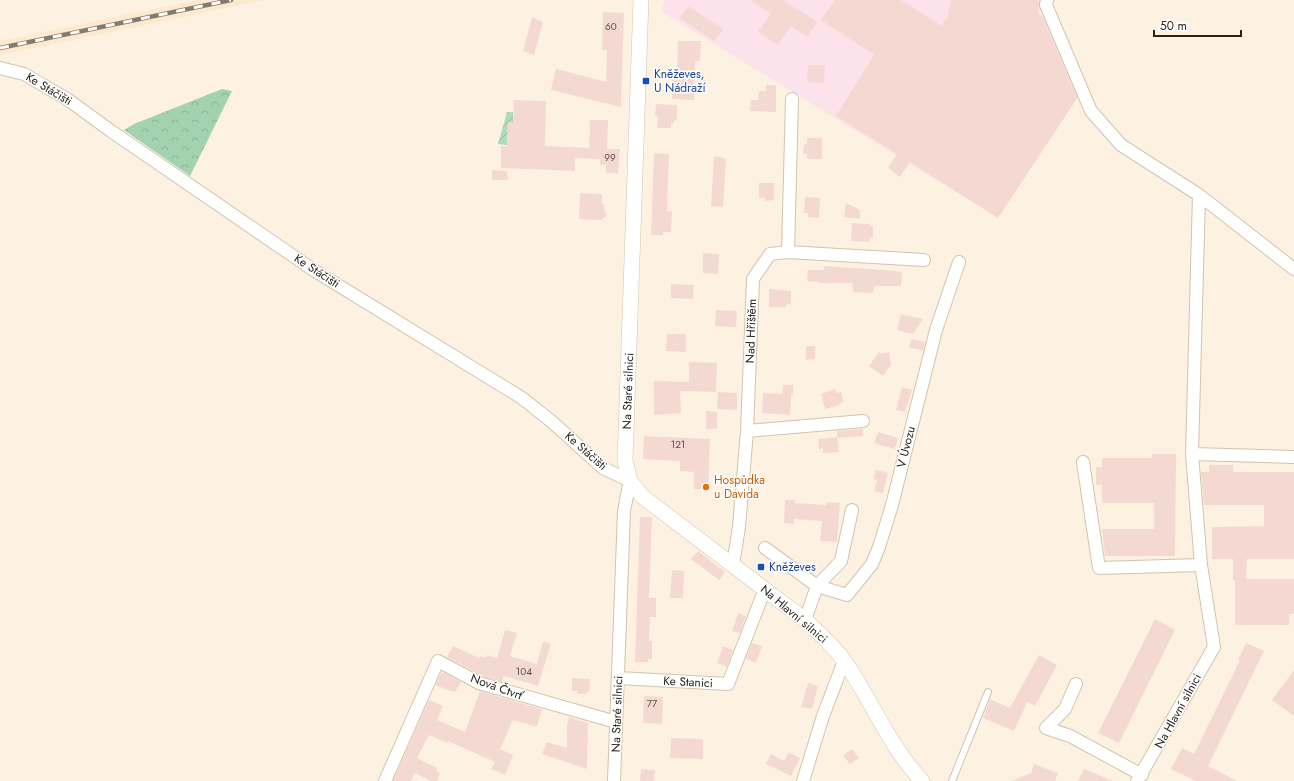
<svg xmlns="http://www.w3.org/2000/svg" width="1294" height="781" viewBox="0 0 1294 781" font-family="Jost,sans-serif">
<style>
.built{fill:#fceace}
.industrial{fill:#fce2ea}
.forest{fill:url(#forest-crowns)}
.garden{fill:url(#garden-furrows)}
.building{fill:#f4d9d2}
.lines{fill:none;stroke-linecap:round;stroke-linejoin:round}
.service-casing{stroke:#d1c4af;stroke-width:8}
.minor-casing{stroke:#d1c4af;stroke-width:14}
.tertiary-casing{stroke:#d1c4af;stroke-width:16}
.service{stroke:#fff;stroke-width:6}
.minor{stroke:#fff;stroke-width:12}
.tertiary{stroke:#fff;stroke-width:15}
.rail-casing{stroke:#847c71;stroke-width:4.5}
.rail{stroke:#fff;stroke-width:3;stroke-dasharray:9;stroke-linecap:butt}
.transit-dot{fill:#1a4fb4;stroke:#fff;stroke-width:1.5}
.food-dot{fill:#e8710a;stroke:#fff;stroke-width:1.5}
.labels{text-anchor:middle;stroke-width:3;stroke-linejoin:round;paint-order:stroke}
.number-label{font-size:10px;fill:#5b504a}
.transit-label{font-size:12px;fill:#164399;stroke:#fff;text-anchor:start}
.street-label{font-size:12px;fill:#28231c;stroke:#fff}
.food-label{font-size:12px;fill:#c56008;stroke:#fff;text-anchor:start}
</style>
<defs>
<pattern id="forest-crowns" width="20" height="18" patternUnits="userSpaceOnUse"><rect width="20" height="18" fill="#a2d2b0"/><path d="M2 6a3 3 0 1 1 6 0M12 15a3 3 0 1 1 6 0" fill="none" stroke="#8cb497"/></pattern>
<pattern id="garden-furrows" width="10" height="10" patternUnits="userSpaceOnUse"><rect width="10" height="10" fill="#afdcbc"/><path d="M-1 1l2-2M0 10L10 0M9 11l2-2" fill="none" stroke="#97bca1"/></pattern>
</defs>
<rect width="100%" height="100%" fill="#fdf2e1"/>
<path class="built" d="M197,0h69l-266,55v-14z"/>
<path class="industrial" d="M664,0h378l-3,13 10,7 32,73 -83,125 -336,-206z"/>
<path class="forest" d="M222,89l10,2 -42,85 -66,-46 10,-6z"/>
<path class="garden" d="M507,112h6v10h-5l-1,23 -9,-1z"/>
<path class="building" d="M750,0h33l34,22 -10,15 -16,-11 -13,19 -20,-13 13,-19z
M835,0h66l41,26 6,-10 3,-16h88l-1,13 4,3 35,82 -79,120 -88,-56 -10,15 -12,-9 9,-14 -61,-38 38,-61 -53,-35z
M688,6l35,23 -9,12 -34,-23z
M603,12l21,1 -3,94 -70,-17 5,-21 50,13 1,-32h-5z
M532,17l11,5 -9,33 -11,-4z
M678,41h23l-1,20h-5l-1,39 -22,-1 1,-26h4z
M808,65h17l-1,18 -17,-1z
M766,85h10v27l-26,-1 1,-11h7l1,-9h7z
M514,100l32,1 -1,45 44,2 1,-28h18l-1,29h13l-2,24h-12v-8h-6v-6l-25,-1v13l-74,-3v-22h6l1,-24h5z
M656,104l21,1v15h-3v3h-3v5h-14l1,-11 -3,-1z
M807,138h15v21h-15v-5h-4l1,-10h3z
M654,153l15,1 -2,57h5l-1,21h-8v3h-12z
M714,156l12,3 -3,48 -12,-1z
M492,170l15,1 1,9h-16z
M759,183h15v17l-9,1v-3h-6z
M580,193l22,1v10h2v6l3,5 -5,5 -23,-1z
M805,197l15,1 -1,20 -11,-1v-4h-4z
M846,203l14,7v9l-16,-2z
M852,223l18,1v2h3v12h-3l-1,4 -18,-1z
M703,253l16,1 -1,20 -15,-1z
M824,266l72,5 6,2 -1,13h-27l-1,7 -20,-1 -1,-9h-33v-1l-12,-1 1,-11h16z
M671,284l23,1 -1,14 -22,-1z
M769,289l22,2v13h-5v3h-17z
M716,310l21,1 -1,16 -21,-1z
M901,314l22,5 -10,15 -16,-4z
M667,334h19v18l-20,-1z
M912,339l13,3 -2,9 -14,-4z
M806,346h9v13l-9,1z
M879,352l2,2 8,-2 2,13 -8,11 -14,-10z
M689,362l28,1 -1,29 -36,-1 1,22 -27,2v-34l35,1z
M783,385h10v10h-2l-1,20 -28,-2 1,-20 19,1z
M902,387l10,3 -7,22 -9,-2z
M835,389l1,4 5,-1 3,10 -5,1 1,2 -15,4 -4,-15z
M718,392l19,1v17l-20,-1z
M706,411l11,1v17h-11z
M863,429v7l-26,2v-7z
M878,432l20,6 -3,11 -21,-6z
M644,436l66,3 -2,50h-14v-17l-14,-1v-10l-37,-2z
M837,437l2,15 -16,1v-5l-4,1 -1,-10z
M1152,454h24l-1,102h-70l-3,-27h52v-26h-52v-18h-6v-18h6v-9h50z
M1209,465h24v7h61v87h-47l-1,20h48v35h-5v11h-54v-45h-2v-21h-21v-32l52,-1v-21h-60l-3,-33h8z
M876,470l12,3 -5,20 -9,-2 3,-11 -4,-1z
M785,500h10v3l31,2 1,-3 13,1 -3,39 -17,-1 2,-20 -28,-2v5l-10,-1z
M640,517h12l-3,81h7v19h-6l-1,24h3v18h-4v3h-13z
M698,551l27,21 -6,8 -28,-21z
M672,570l12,1 -1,27h-13z
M738,613l8,3 -6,17 -8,-2z
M1155,619l20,11 -56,113 -21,-10z
M505,630l12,3 -7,23 27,8 6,-23 8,3 -13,42 -34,-10 -2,6 -20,-6 -35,-19 6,-11 26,12 1,-2 6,2 1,-3 10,3z
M752,643l10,3 -6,17 -10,-4z
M1246,643l18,8 -56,115 29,15h-41l-25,-12 11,-21 12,6 46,-94h-2z
M723,646l10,4 -6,17 -10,-4z
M1039,655l18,10 -22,41 -8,-4 -13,29 -31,-13 7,-19 20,9z
M1294,670v46l-22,-16z
M444,672l17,10 -5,9 -2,1 -19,-7 6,-12z
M572,678l18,1 -1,13h-3v2h-9v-3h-5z
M808,683l10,3 -6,23 -11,-2z
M480,691l62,18 -5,18 -24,-7 -13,29 13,6 -8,20 -14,-6 4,-7 -47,-21 -1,2 -18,-8 -12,23 20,10 -1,3 4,2 -3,8h-6l-16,-8 -4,8h-18l36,-81 14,6 -6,14 28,12z
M644,696l19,1 -1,27 -19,-1z
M569,717l19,6 -1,46 -45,-15 5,-12 20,6v-23z
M671,738l32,1v20l-33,-1z
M852,749l7,9 -9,6 -7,-8z
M789,752l11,6 -9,18 -25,-12 5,-10 13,7z
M1034,764l24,9 -3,8h-44l20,-8z
M641,769l14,1 -1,11h-14z
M1084,769l29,12h-35z"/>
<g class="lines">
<defs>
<path id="service" d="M952,781l36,-89"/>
<path id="minor" d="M1047,0l-1,5 45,106 30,34 78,50 95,74
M0,68l24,6 43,25 44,32 204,140 207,127 29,23 52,47 27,13 -6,30 -10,270
M788,252l136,8
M747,431l116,-10
M1192,454l102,3
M1083,462l16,106 102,-3
M765,548l52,38 30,9 25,-31 7,-17 13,-42 44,-175 23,-68
M733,565l6,-38 8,-96 6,-152 17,-25 18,-2 4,-153
M805,620l12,-34 24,-25 11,-51
M618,678l110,6 37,-95
M1076,684l-11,25 -19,19 24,8 72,39
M385,781l53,-120 41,22 137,39
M803,781l20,-65 21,-55
M1137,781l77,-134 -13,-82 -9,-111 7,-259"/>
<path id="tertiary" d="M641,0l-16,461 5,20 13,16 162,123c14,13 29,26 40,42 27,39 44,84 77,119"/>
</defs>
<use href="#service" class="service-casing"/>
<use href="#minor" class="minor-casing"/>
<use href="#tertiary" class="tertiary-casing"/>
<use href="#service" class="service"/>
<use href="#minor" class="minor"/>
<use href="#tertiary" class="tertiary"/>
<defs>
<path id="rail" d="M0,48l231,-48"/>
</defs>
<use href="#rail" class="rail-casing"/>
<use href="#rail" class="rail"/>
</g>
<g class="transit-dot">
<rect x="642" y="77" width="8" height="8" rx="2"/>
<rect x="757" y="563" width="8" height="8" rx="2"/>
</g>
<circle class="food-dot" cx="706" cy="487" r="4"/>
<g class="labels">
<g class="number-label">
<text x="611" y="30">60</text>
<text x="610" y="161">99</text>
<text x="678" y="448">121</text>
<text x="524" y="675">104</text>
<text x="652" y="707">77</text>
</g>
<g class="transit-label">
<text x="654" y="78">Kněževes,<tspan x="654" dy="14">U Nádraží</tspan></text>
<text x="769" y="571">Kněževes</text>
</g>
<g class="street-label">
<text transform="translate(49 89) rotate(31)" y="4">Ke Stáčišti</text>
<text transform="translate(317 271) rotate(33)" y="4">Ke Stáčišti</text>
<text transform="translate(751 331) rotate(-88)" y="4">Nad Hřištěm</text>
<text transform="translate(628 391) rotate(-88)" y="4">Na Staré silnici</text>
<text transform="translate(906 447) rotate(-76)" y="4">V Úvozu</text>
<text transform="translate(586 451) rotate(41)" y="4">Ke Stáčišti</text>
<text transform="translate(794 614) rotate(40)" y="4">Na Hlavní silnici</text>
<text transform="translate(688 682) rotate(3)" y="4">Ke Stanici</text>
<text transform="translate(497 687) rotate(20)" y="4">Nová Čtvrť</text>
<text transform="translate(1178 711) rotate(-61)" y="4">Na Hlavní silnici</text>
<text transform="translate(617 714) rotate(-88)" y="4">Na Staré silnici</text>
</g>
<g class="food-label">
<text x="714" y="484">Hospůdka<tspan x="714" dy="14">u Davida</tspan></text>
</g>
</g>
<path d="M1154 30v6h87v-6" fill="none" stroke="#28231c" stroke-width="2"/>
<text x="1160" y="30" font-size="12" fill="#28231c" stroke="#ffffff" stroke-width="3" paint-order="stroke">50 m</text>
</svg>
